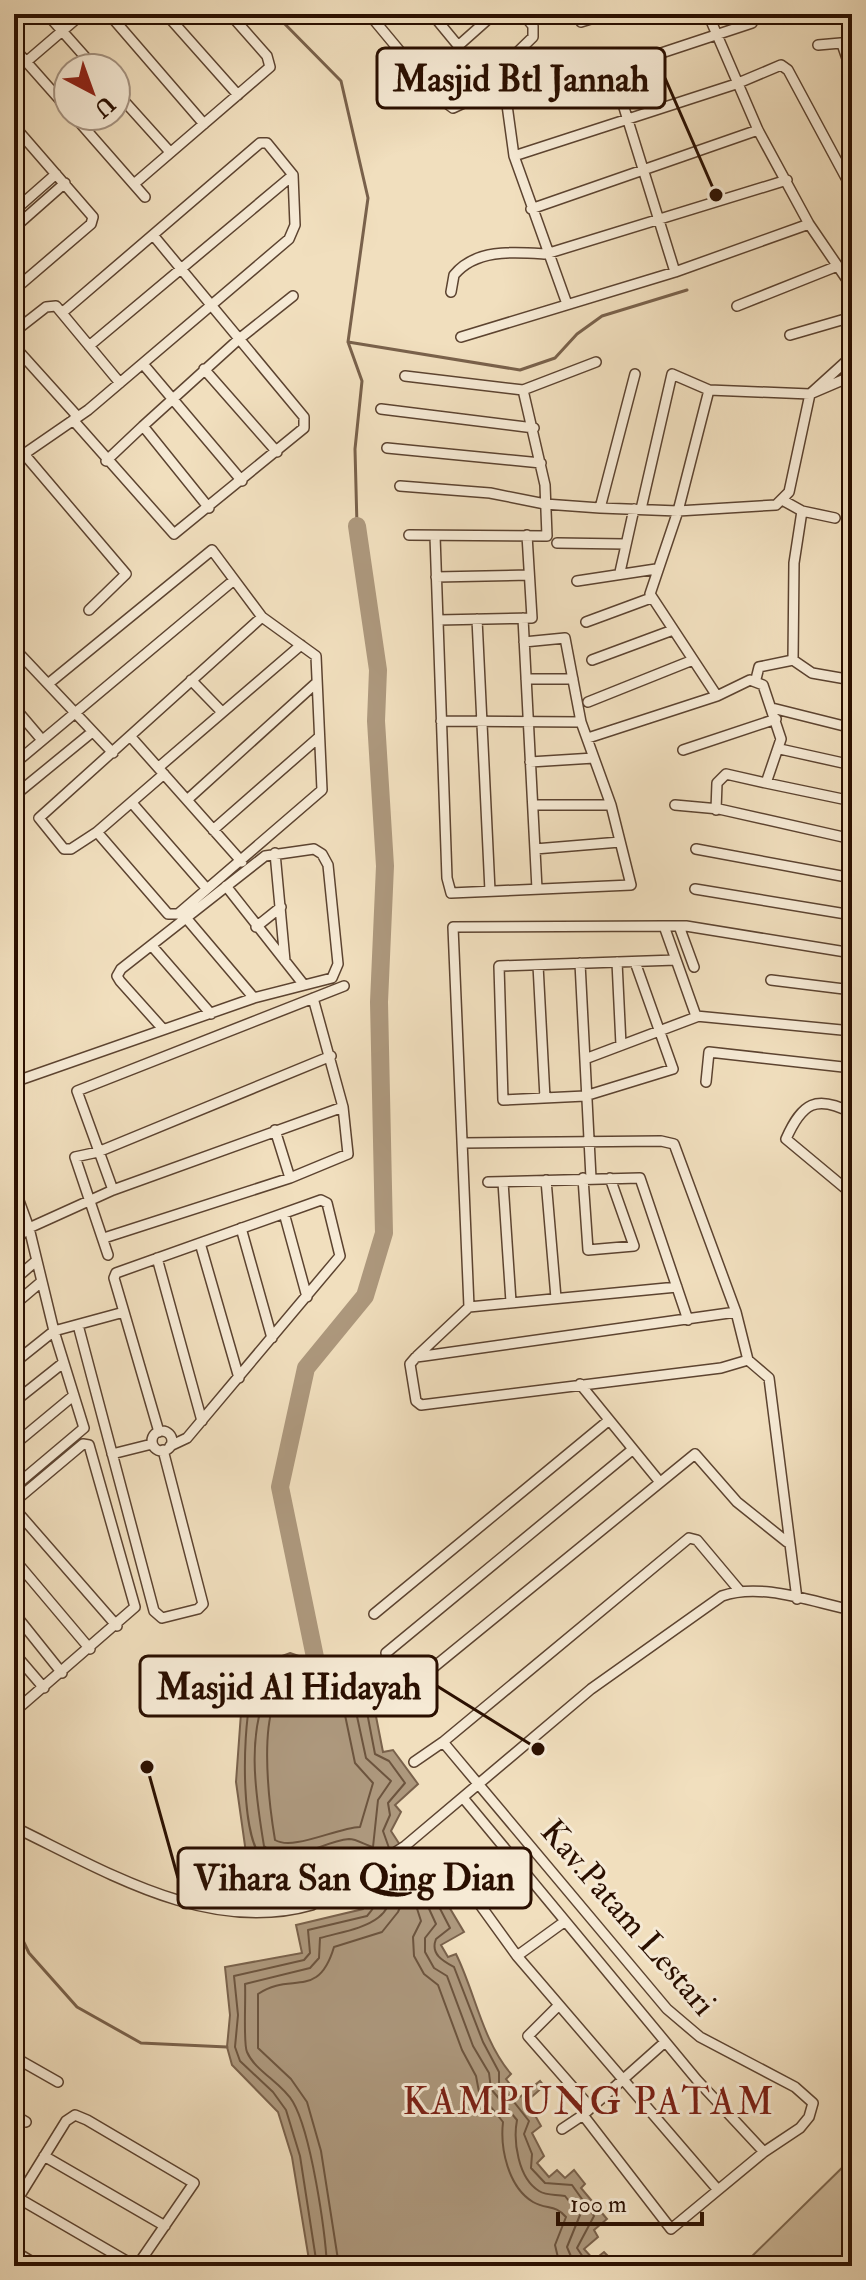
<svg xmlns="http://www.w3.org/2000/svg" width="866" height="2280" viewBox="0 0 866 2280" font-family="'IM FELL Double Pica',serif">
<style>
.green{fill:#cfbc9e;stroke:#7c664f;stroke-width:2}
.water{fill:#ad987d;stroke:#79614b;stroke-width:2}
.lines{fill:none;stroke-linecap:round;stroke-linejoin:round}
.shore{stroke:#6c543e;stroke-width:2}
.stream{stroke:#79614b;stroke-width:3}
.river{stroke:#ad987d;stroke-width:18}
.street-casing{stroke:#5c4330;stroke-width:12}
.street{stroke:#f6ead5;stroke-width:9}
.labels{text-anchor:middle;stroke-width:6;stroke-linejoin:round;paint-order:stroke}
.street-label{font-size:34px;fill:#2a0f00;stroke:#f6ead5}
.quarter-label{font-size:38px;letter-spacing:2px;fill:#7a1f14;stroke:#f6ead5}
.leader{fill:none;stroke:#2a0f00;stroke-width:3}
.callout-dot{fill:#2a0f00;stroke:#f6ead5;stroke-width:3}
.callout{fill:#f6ead5;stroke:#2a0f00;stroke-width:3}
.callout-label{font-size:36px;text-anchor:middle;font-weight:bold;fill:#2a0f00}
</style>
<rect width="100%" height="100%" fill="#f1dfbe"/>
<filter id="stains"><feTurbulence type="fractalNoise" baseFrequency=".0025" numOctaves="4"/><feColorMatrix values="0 0 0 0 .2 0 0 0 0 .09 0 0 0 0 .02 0 0 0 .5 -.17"/></filter>
<radialGradient id="worn" r=".72"><stop offset=".6" stop-color="#630" stop-opacity="0"/><stop offset="1" stop-color="#630" stop-opacity=".3"/></radialGradient>
<path class="green" d="M852,2158v108h-110z"/>
<path class="water" d="M290,1653l26,9 56,34 11,56 10,-2 25,34 -23,21 6,7 -10,19 20,31 18,-11 20,40 -7,4 22,37 -23,13 7,12 8,-3c19,38 26,86 55,120l-5,5 14,18 20,-16 4,5 -17,15 14,25 -9,7 12,23 -7,7 12,14 8,-7 8,8 9,-8 11,14 -4,4 26,31 -13,11 4,7 -14,12 10,11 10,-8 6,6 -5,5 3,3h-298l-18,-109 -14,-45 -46,-47 -5,-18 3,-32 -5,-48 77,-14 -6,-28 67,-16c13,-19 11,-41 -12,-52l-61,19 -24,-5 -20,-18 -10,-71 6,-83 18,-35z"/>
<g class="lines">
<path class="shore" d="M292,1673l63,34 11,51 25,23 -13,19 -5,47c-8,-2 -16,-8 -24,-8 -29,2 -61,32 -85,7 -9,-54 -19,-118 9,-167z
M290,1685l55,30 10,48 18,20 -13,44c-24,1 -67,24 -85,13 -5,-30 -21,-142 15,-155z
M398,1858l11,11 16,-6c14,10 10,23 10,36l15,29 -14,11c-6,15 7,22 18,28l29,75 16,30v11l30,38 -5,13 8,20 -1,14 14,15 27,2 22,31 -17,32 12,18
M369,1861l-19,-12c-25,7 -58,26 -83,13 -28,-14 -24,-130 -17,-159 2,-11 11,-23 17,-33l24,-8 21,8 53,32 10,52 14,7 16,22 -17,20 2,12 -7,16 6,17
M317,2266l-17,-110 -14,-46 -13,-18 -33,-31 -5,-14 3,-32 -4,-39 70,-16 6,-7 -2,-23 59,-14c12,-14 18,-26 8,-44
M327,2266c-2,-37 -16,-133 -34,-164 -11,-19 -38,-31 -46,-50 -4,-8 -1,-54 -2,-68l65,-16 9,-10 1,-20c35,-10 83,-13 68,-64l4,-4 14,9 19,1v20l11,24 -11,14v14l9,16 13,8 26,70 16,27 2,16 26,31c-4,21 1,58 22,71 8,5 17,3 26,5l15,19 -13,32 8,19
M339,2266l-18,-115 -14,-49 -16,-23 -33,-31v-54c33,-23 60,7 76,-47l48,-15 16,-20 9,-21 5,2 9,28 -8,16 1,19 10,18 14,11 24,65 14,26 3,16 24,30c-3,26 5,65 30,80 14,8 22,2 33,15l-11,28 5,21"/>
<path class="stream" d="M275,14l66,67 27,117 -20,144 14,39 -7,68 2,77
M348,342l172,28 35,-12 22,-24 25,-18 85,-26
M14,1922l15,31 48,54 64,36 86,4"/>
<path class="river" d="M316,1662l-36,-175 26,-119 59,-72 19,-63 -5,-231 6,-136 -9,-145 2,-51 -21,-144"/>
<defs>
<path id="street" d="M47,14l48,54
M109,14l95,110
M166,14l72,81
M369,14l69,83 15,11 13,-6 67,-65v-11l-10,-12
M432,14l33,40
M708,14l50,116 51,94 43,63
M581,22l26,-8
M842,44l10,29
M818,45l34,-3
M458,46l36,-32
M14,48l54,61
M26,62l56,-48
M612,69l63,203
M604,72l148,-49
M116,92l54,60
M507,105l7,51 53,148
M74,116l71,81
M14,126l79,91 -2,7 -77,66
M14,148l11,-9
M514,156l222,-72 45,-19 7,5 64,119
M134,184l136,-117 -3,-11 -37,-42
M531,209l227,-79
M14,211l42,-37
M14,228l51,-45
M451,292l3,-17c22,-27 61,-23 92,-21l241,-74
M737,306l98,-39
M14,332l32,-25 10,-1 64,77
M790,335l62,-18
M461,337l214,-65 134,-48
M14,346l64,71
M89,346l204,-171
M143,364l99,117
M204,369l73,83
M405,376l118,14 73,-28
M852,376l-42,18 -101,-4 -31,121 -28,83 67,102 33,-16 13,5 18,54 -15,44 86,18
M381,409l153,19
M73,420l101,114 130,-106v-11l-151,-182
M143,426l96,-87 54,-43
M387,448l154,15
M24,454l102,120 -37,36
M14,461l74,-51 201,-171 6,-14 -2,-50 -26,-32h-7l-197,169
M106,461l37,-35 66,82
M400,486l90,7 55,11 55,4 78,3 98,-6 13,-13 21,-98 42,-38
M784,501l18,10 33,7
M600,508l35,-134
M641,509l31,-135 37,16
M409,535l138,1 -2,-51 -22,-95
M435,536l12,342 4,15 180,-8 -20,-80 -30,-83 -140,-1
M557,543l68,1
M620,572l14,-63
M436,577l93,-2
M577,581l79,-12
M523,618l14,271
M477,619l13,272
M438,620l94,-2 -5,-83
M586,622l65,-24
M524,642l41,-4 16,84
M14,648l99,105
M592,660l81,-30
M793,660l1,-97 8,-52
M526,679h47
M756,679l3,-12 34,-7 19,13 40,7
M191,680l30,31
M48,684l164,-134 50,67 54,39 6,134 -144,124h-10l-71,-82
M588,702l105,-42
M14,707l28,33
M772,708l80,20
M130,736l112,126
M588,738l129,-42
M780,749l72,16
M683,750l93,-31
M530,762l64,-4
M14,764l220,-184
M159,767l142,-122
M164,774l-67,58 -26,17h-7l-25,-31 223,-201
M14,796l77,-63
M187,800l128,-116
M132,803l75,86
M533,805h78
M675,805l44,4 133,30
M716,810l1,-27 9,-9 40,9
M213,830l105,-92
M535,849l85,-7
M696,849l156,29
M275,853l10,108
M226,886l78,99
M695,889l157,26
M187,919l67,79
M664,926h22l166,27
M679,926l15,41
M256,927l25,-20
M152,946l59,68
M617,962l4,83
M635,962l38,107 -88,27 -82,4 -4,-134 177,-6
M580,963l11,215
M538,965l7,133
M771,980l81,10
M585,1059l114,-43
M14,1082l240,-84 78,-20 6,-14 -10,-99 -6,-11 -8,-5 -49,7 -144,113 -4,7 3,5 43,48
M706,1082l3,-30 143,16
M852,1113c-36,-19 -50,-10 -66,26l66,55
M275,1130l15,48
M462,1143l199,-2 13,3 62,168
M583,1178l5,72 46,-4 -24,-68
M546,1180l10,118
M488,1182l152,-4 48,142
M503,1182l8,120
M14,1187l15,41 25,103 30,97 -70,59
M113,1190l-36,-99 267,-105
M284,1213l23,84
M241,1228l31,110
M104,1238l186,-60 58,-24 -5,-47 -30,-109
M14,1240l15,-12 84,-38 230,-83
M200,1243l39,135
M108,1255l-33,-98 23,-5 233,-96
M157,1258l45,163
M14,1280l22,-19
M14,1305l27,-23
M469,1307l-16,-380 211,-1 32,90 156,15
M124,1312l-10,-34 2,-5 205,-73 6,3 13,53 -153,182 -17,8
M78,1325l76,286 8,7 36,-9 5,-5 -40,-154
M417,1356l52,-49 208,-20
M748,1360l-27,8 -300,37 -5,-4 -6,-37 6,-7 8,-1 312,-44 12,48 21,18 28,221
M14,1363l40,-32 70,-19 35,120
M580,1384l79,97
M14,1402l49,-39
M152 1441a10 10 0 1 1 20 0a10 10 0 1 1-20 0Z
M14,1445l59,-49
M112,1454l40,-10
M14,1502l69,-58 6,1 46,162 -121,105
M14,1508l103,118
M14,1559l76,90
M14,1613l48,60
M374,1614l234,-193
M14,1653l30,35
M386,1653l246,-203
M391,1702l304,-248 42,48 50,40
M414,1762l29,-20
M464,1799l233,281 67,72
M14,1827c91,44 194,108 298,78l93,-59 186,-157 131,-93c39,-14 90,6 130,14
M465,1884l52,72 201,234
M517,1956l47,-34
M559,2005l-31,31 63,72
M665,2042l-82,73 88,114 93,-77 36,-24 9,-11 4,-14 -18,-16 -95,-50 -33,-28 -224,-267 246,-204 8,2 42,50
M14,2057l44,25
M14,2115l12,7
M562,2129l21,-14
M44,2156l121,70
M18,2198l117,68
M14,2205l52,-84 9,-6 12,5 107,63 -57,83
M14,2251l25,15"/>
</defs>
<use href="#street" class="street-casing"/>
<use href="#street" class="street"/>
</g>
<g class="labels">
<g class="street-label">
<text transform="translate(629 1917) rotate(49)" y="12">Kav.Patam Lestari</text>
</g>
<g class="quarter-label">
<text x="589" y="2114">KAMPUNG PATAM</text>
</g>
</g>
<path class="leader" d="M716 195L665 78M538 1749L437 1686M147 1767L178 1878"/>
<g class="callout-dot">
<circle cx="716" cy="195" r="8"/>
<circle cx="538" cy="1749" r="8"/>
<circle cx="147" cy="1767" r="8"/>
</g>
<g class="callout">
<rect x="377" y="48" width="288" height="60" rx="8"/>
<rect x="140" y="1656" width="297" height="60" rx="8"/>
<rect x="178" y="1848" width="353" height="60" rx="8"/>
</g>
<g class="callout-label">
<text x="521" y="91">Masjid Btl Jannah</text>
<text x="289" y="1699">Masjid Al Hidayah</text>
<text x="354" y="1890">Vihara San Qing Dian</text>
</g>
<rect width="866" height="2280" fill="none" stroke="#f1dfbe" stroke-width="48"/>
<rect x="16" y="16" width="834" height="2248" fill="none" stroke="#2a0f00" stroke-width="4"/>
<rect x="24" y="24" width="818" height="2232" fill="none" stroke="#2a0f00" stroke-width="2"/>
<g transform="translate(92 92) rotate(139)"><circle r="38" fill="#f6ead5" stroke="#a49280" stroke-width="2"/>
<path d="M0-6L14 30L0 20L-14 30Z" fill="#8f2418"/>
<text y="-12" font-size="22" font-weight="bold" text-anchor="middle" fill="#2a0f00">U</text>
</g>
<path d="M558 2212v12h144v-12" fill="none" stroke="#2a0f00" stroke-width="4"/>
<text x="570" y="2212" font-size="24" fill="#2a0f00" stroke="#f6ead5" stroke-width="6" paint-order="stroke">100 m</text>
<rect width="100%" height="100%" filter="url(#stains)"/>
<rect width="100%" height="100%" fill="url(#worn)"/>
</svg>
